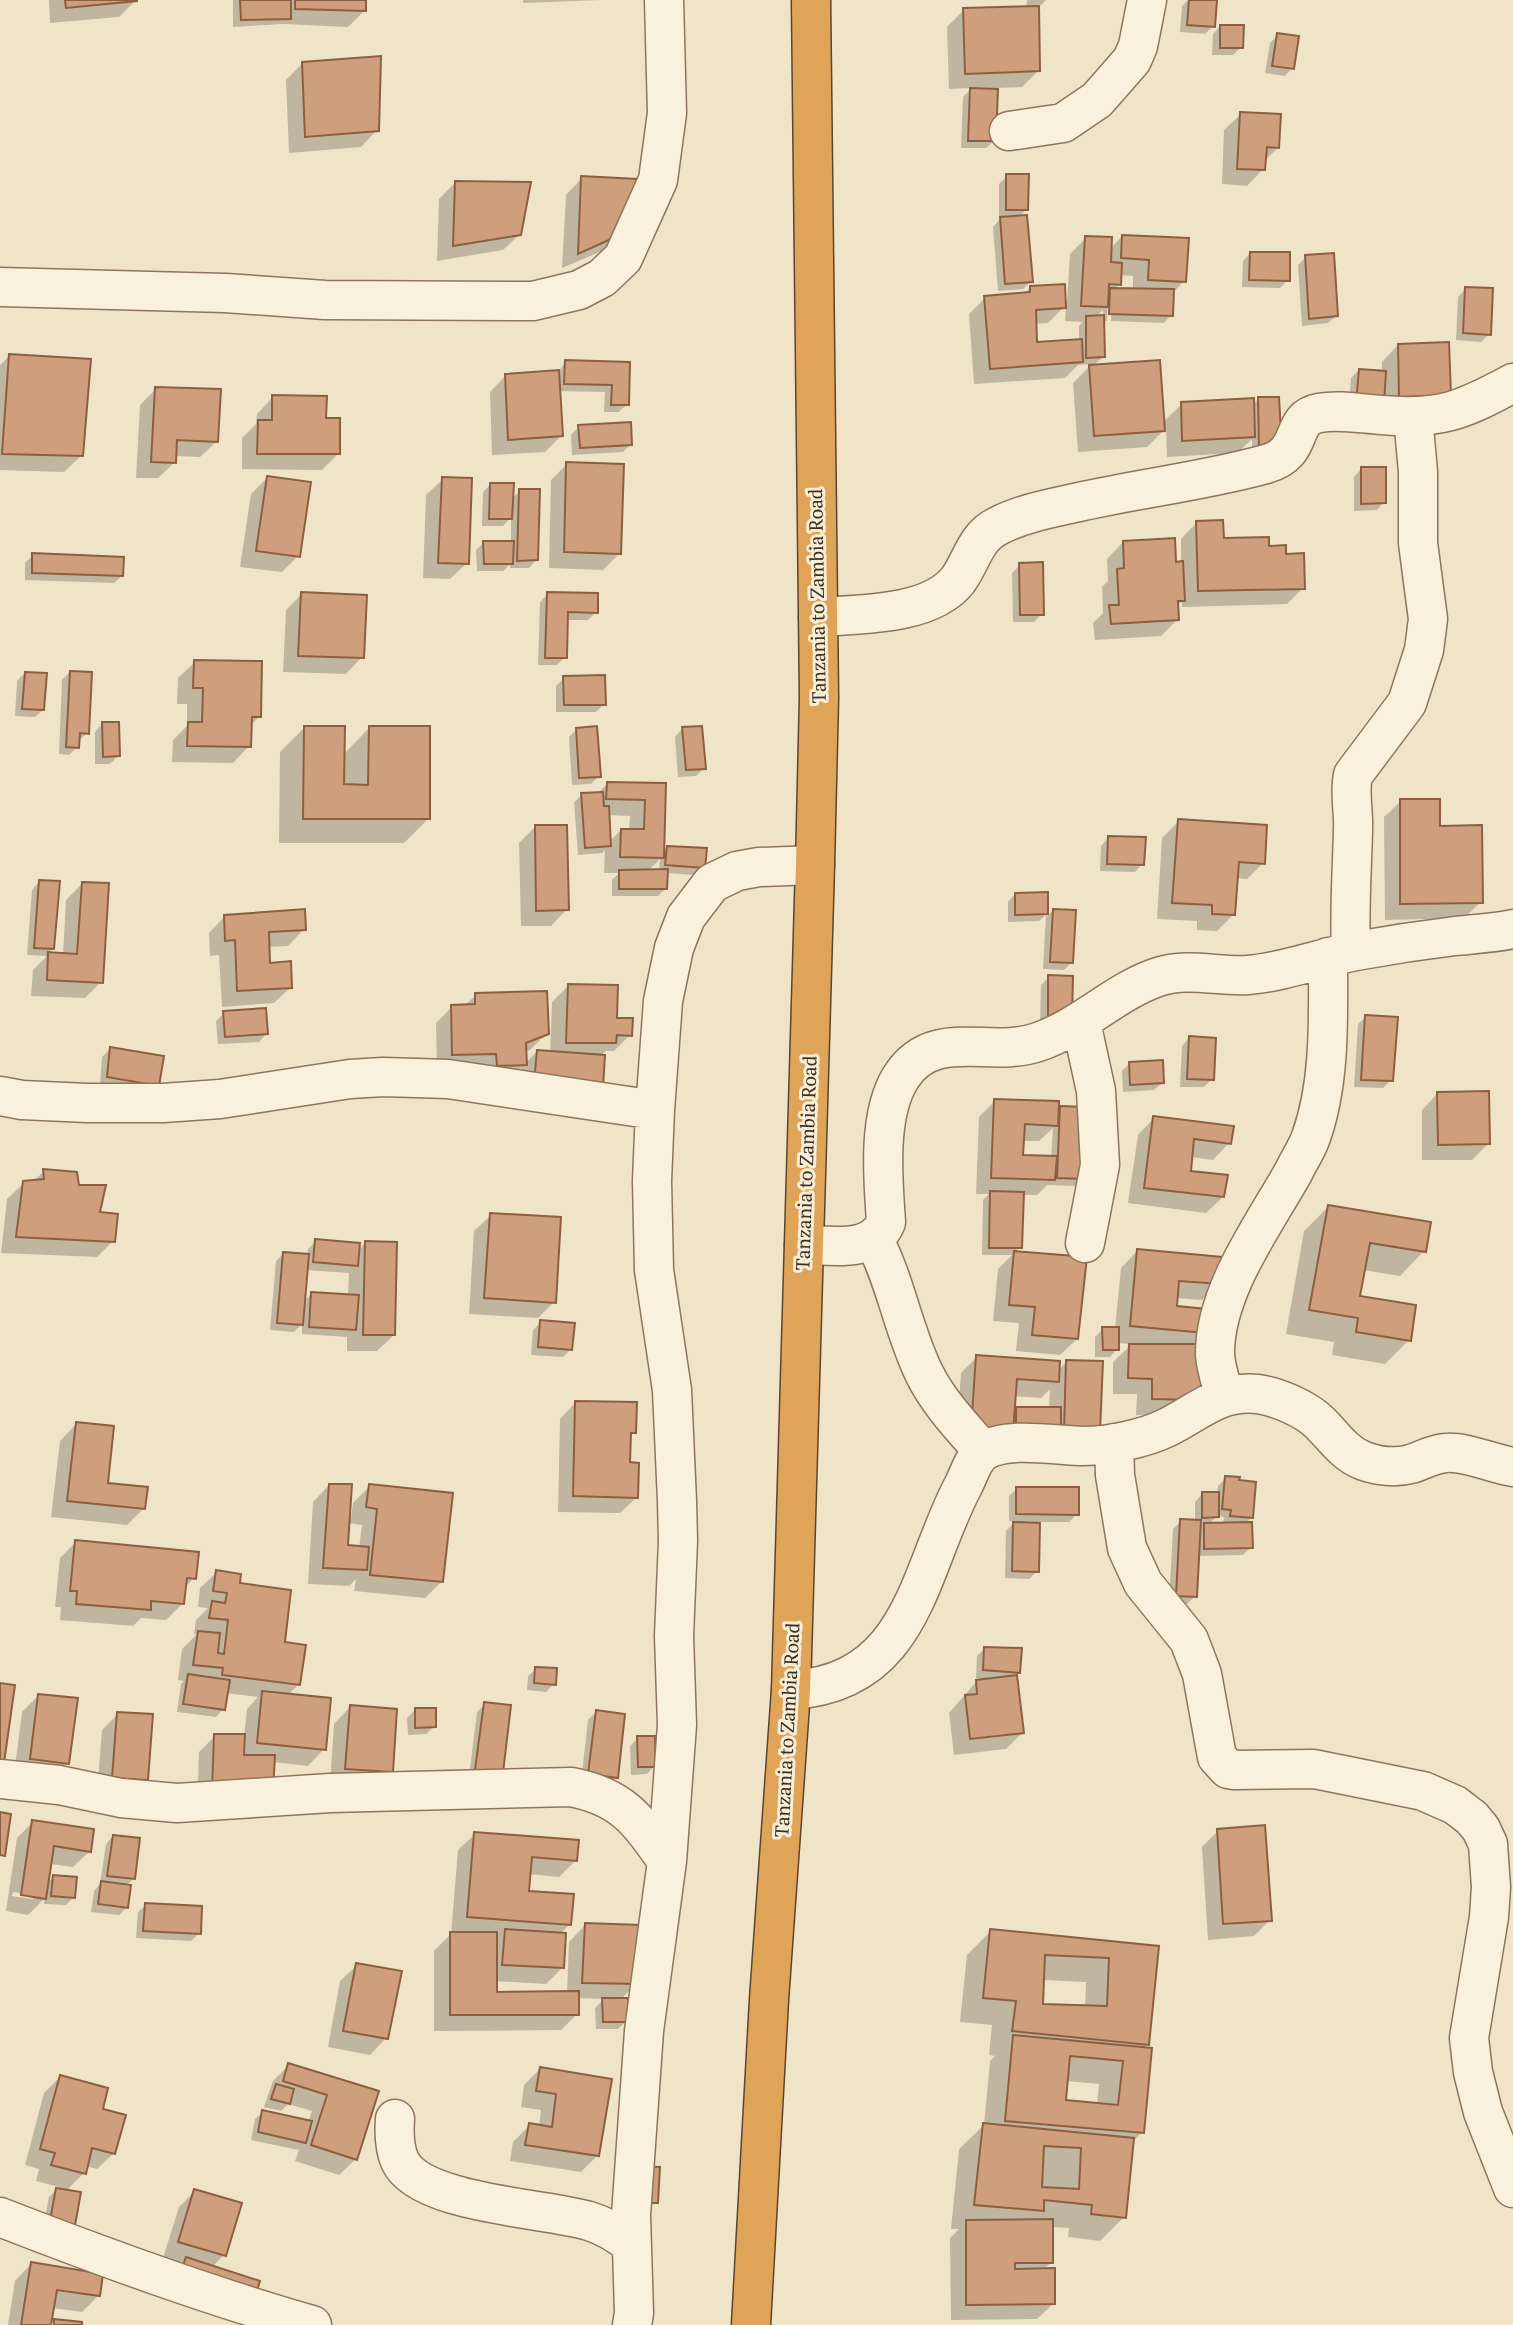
<svg xmlns="http://www.w3.org/2000/svg" width="1513" height="2325" viewBox="0 0 1513 2325" font-family="'PT Serif',serif">
<style>
.shadow{fill:#0003;fill-rule:evenodd}
.building{fill:#cf9f7d;stroke:#8d5f41;stroke-width:2;fill-rule:evenodd}
.lines{fill:none;stroke-linecap:round;stroke-linejoin:round}
.street-casing{stroke:#8d765c;stroke-width:41}
.highway-casing{stroke:#5b4430;stroke-width:41}
.street{stroke:#faf1dc;stroke-width:38}
.highway{stroke:#e0a458;stroke-width:38}
.labels{text-anchor:middle;stroke-width:6;stroke-linejoin:round;paint-order:stroke}
.street-label{font-size:19px;fill:#3d2e20;stroke:#f7eed8}
</style>
<rect width="100%" height="100%" fill="#f0e4c8"/>
<path class="shadow" d="M49,0h86v1l-16,16 -69,6z
M233,0h131v11l-16,16 -65,-3 -50,3z
M523,0h79l-79,3z
M1027,0h19l-8,8 1,62 -17,17 -26,1 -2,53 -8,7h-25l2,-51 9,-9 -23,1 -2,-62 17,-17 62,-2z
M1188,0h22l3,26 -8,8 -25,-2 2,-26z
M1220,26l21,21 -8,8h-21l1,-21z
M1278,35l14,33 -7,8 -20,-3 5,-30z
M302,64l75,66 -16,17 -72,6 -3,-73z
M1241,114l37,34 -14,13 -1,8 -16,17 -25,-2 2,-54z
M1007,176l19,34 -8,8 13,63 -8,8 -25,2 -5,-64 9,-10h-3v-33z
M582,178l37,56 -17,17 -40,17 4,-73z
M456,182l64,52 -17,16 -66,11 2,-62z
M1122,236l62,45 -12,13 -1,21 -7,8 -53,-2 1,-26h-4l-1,26h-4l1,35 -11,10 70,56 19,-18 71,1 5,-6 22,51 -28,9v-20l-15,14 -70,4 -1,-29 -19,19 -69,5 -5,-69 19,-19 -14,1 -13,13 -91,6 -5,-70 16,-16 39,-4 6,-6 37,14 3,-48 16,-16 24,11zM1119,275l14,1v14l-19,-1 5,-5zM1066,305l-1,16 17,1 -3,4v14l-44,4v-20l13,-1zM1103,310v7h-8l5,-4z
M1250,253l38,27 -8,8 -38,-1 1,-26z
M1306,257l30,59 -8,7 -26,3 -4,-61z
M1465,289l24,45 -8,8 -25,-2 2,-43z
M1398,345l51,49 -100,16 2,-32 8,-8 23,2v-10z
M9,356l72,100 -17,16 -64,-2v-105z
M566,362l63,1 -2,41 -8,8h-15l1,-20 -47,-1 3,45 -16,16 -53,3 -2,-63 16,-17 52,-3z
M156,389l61,52 -17,16 -25,-1v6l-17,16h-22l4,-73z
M273,397l51,23 14,34 -16,16 -80,-1v-31l14,-14 1,-10z
M579,427l52,17 -8,8 -51,3 -1,-20z
M567,464l53,89 -17,17 -54,-2 2,-88z
M1361,469l23,33 -7,8 -23,1v-34z
M267,478l31,78 -16,16 -42,-5 11,-73z
M443,479l24,84 -17,16 -27,-1 3,-83z
M491,484l20,15 9,-8 16,69 -7,8h-19v-4l-7,7h-26l-1,-21 8,-8h27v-25l-8,9h-21l1,-34z
M1197,522l25,18 46,8 16,7 19,33 -16,16 -105,3v-6l-6,6 1,13 -16,16 -66,4 -2,-17 10,-10 -1,-26 6,-6 -1,-22 16,-17 51,22 7,-1v-24z
M33,555l89,21 -8,7 -89,-3v-17z
M1020,565l22,49 -8,8h-21l-1,-49z
M302,594l60,63 -16,17 -63,-2 3,-62z
M548,594l48,18 -8,8h-22l-1,37 -8,8h-19l2,-63z
M195,662l65,54 -10,10 -1,20 -16,17 -61,-1 1,-22 14,-14v-22h-10l1,-26z
M70,672l17,61 -9,8 -1,6 -8,8 -10,-1 3,-74z
M25,673l18,37 -8,7 -20,-1 2,-35z
M564,678l40,26 -8,8h-40v-26z
M102,724l16,32 -8,8h-15v-32z
M304,728l39,27 26,-27 59,91 -24,24h-125l1,-91z
M682,729l22,39 -8,8 -18,1 -3,-40z
M576,730l23,46 -8,8 -19,1 -3,-48z
M608,783l56,2 -2,68 6,-6 35,20 -8,8 -29,-2v15l-8,8h-46v-16l7,-7h-15l1,-23 -3,3 -24,2 -4,-53 8,-7 15,-1zM608,815l22,1 -1,15 -8,-1 -12,12zM660,859l-1,12h-11z
M1401,801l37,27 43,74 -17,16 -79,2 -1,-103z
M1179,821l84,42 -16,16 -11,-1 -2,36 -17,17 -20,-1v-9l-40,-2 5,-81z
M535,827l32,82 -16,17h-30l-2,-83z
M1108,838l34,26 -7,8 -35,-1 1,-25z
M39,882l14,66 -6,6 16,1 3,-55 16,-16 19,98 -16,16 -54,-2 2,-26 14,-14 -20,-1 5,-65z
M1046,893l1,24 6,-7 19,52 -8,8 -21,-1 3,-55 -7,7 -31,1v-20l7,-8z
M225,916l79,13 -16,17 -21,1 1,18 23,22 -17,16 -52,4 -3,-52 -9,1 -1,-23z
M1049,977l22,42 -31,7 1,-41z
M568,986l47,34 15,15 -16,16h-8l-6,5 -81,41 2,-29 -13,12 -71,-9 -1,-48 16,-16 12,-1 12,-11 71,38 -17,17 -6,2 1,12 12,-13 13,2 2,-51z
M224,1013l42,21 -7,8 -41,2 -2,-23z
M1366,1017l25,63 -8,8 -29,-1 4,-63z
M1189,1038l23,41 -8,8h-24l2,-41z
M110,1049l52,8 -12,36 -50,-8 2,-28z
M1130,1063l32,20 -8,7 -31,2 -1,-21z
M1438,1093l51,50 -17,17h-50v-50z
M995,1101l61,11 5,-4 21,70 -7,8 -28,-1 -10,10h-15l-2,52 -6,6 63,86 -17,16 -44,-4 3,-28 -26,-2 5,-52 14,-14h-30l1,-55 6,-6h-13l3,-77zM1053,1128l-2,30 -30,-1 1,-16h17z
M1154,1118l75,25 -16,17 -22,-3 -2,15 34,25 -17,16 -78,-10 10,-68z
M44,1171l34,16 35,54 -16,16 -96,-4 6,-54 17,-16 9,-1z
M1328,1207l96,44 -24,25 -37,-6 -5,27 51,43 -24,24 -53,-9 2,-13 -48,-8 18,-103z
M491,1215l63,87 -16,16 -69,-4 5,-83z
M316,1241l42,10 7,-8 29,92 -17,16h-30v-14l-45,-3v-10l-8,8 -24,-2 6,-69 7,-7 24,2 1,-7zM306,1270l43,3 -1,23 -36,-2 -9,8z
M1137,1251l81,32 -16,17 -26,-2 -1,10 40,3 -32,104h-47l1,-21h-24v-32l19,-18 -15,-1v6l-7,8h-15v-20l8,-8h12l6,-61z
M541,1322l30,27 -8,8 -32,-2 2,-25z
M977,1357l81,13 9,-8 32,69 -143,15 5,-73zM1050,1389l-1,20h-32l-5,4 2,-17 27,2z
M576,1402l58,30 -5,5 -1,27 9,33 -17,16 -62,-1 2,-93z
M76,1424l30,60 38,24 -17,17 -76,-8 9,-76z
M1226,1478l25,40 -6,6 6,23 -8,8 -46,1 -2,40 -8,8 -18,-1 4,-74 8,-8 14,1v-20l7,-8h15l1,-8zM1217,1516l7,1 -1,7h-14z
M329,1485l19,33h3l2,-15 17,-17 71,96 -16,16 -71,-7 2,-12 -7,7 -41,-2 5,-82zM348,1523l14,2 -3,23 -12,-1z
M1017,1489l60,25 -8,8h-31l-1,49 -8,8 -24,-1 1,-47 10,-10h-7v-25z
M76,1542l118,36 -10,10 -2,16 -16,16 -25,-2 -8,8 -73,-6 1,-13h-6l5,-49z
M217,1572l21,13 45,58 16,41 -12,12 37,53 -16,17 -35,-4 -76,46 2,-56 16,-16h29l3,-27 11,-12 -32,-4 -3,16 -7,8 -39,-5 4,-28 3,-3 -6,-1 4,-31 15,-15h-3l2,-14 12,-12 -10,-1 2,-19z
M985,1648l34,25 -3,3 6,57 -16,16 -52,6 -5,-42 27,-31 13,-3 -13,-1 1,-22z
M536,1669l18,15 -8,8 -19,-2 1,-14z
M39,1695l29,68 -17,16 -37,-4 8,-63z
M485,1704l16,68 -32,5 8,-65z
M350,1707l41,64 -16,16 -45,-3 4,-60z
M415,1710l19,17 -8,7 -18,1 -1,-17z
M596,1712l21,65 -8,8 -28,-3 7,-62z
M118,1714l29,65 -17,16 -33,-2 5,-63z
M638,1738l16,28 -7,8 -16,1 -1,-29z
M33,1822l57,29 -17,16 -23,-3 -3,20 7,-8 20,21 -8,8 -22,-1 1,-6 -17,17 -22,-4 11,-73zM13,1892l20,3v4l-21,-3z
M1218,1831l52,89 -16,16 -46,4 -6,-93z
M475,1834l101,26 -17,17 -31,-3 -1,19 43,31 -10,10 3,33 -17,17 -51,-3v12h72l2,-51 16,-17 52,58 -17,17 6,21 -8,8h-22l-1,-21 9,-9 -27,-1v16l-16,16 -127,1v-80l17,-17 7,-84z
M113,1836l20,43 -7,7v22l-7,7 -28,-3 3,-21 6,-7 6,-40z
M146,1905l53,28 -8,8 -55,-3 2,-26z
M991,1931l166,17 -10,97 -4,4 -1,83 -10,11 -8,74 -24,24 -32,-4 1,-9 -17,-1v35l-9,8 11,33 -17,16 -86,1 -1,-82 9,-9h-8l8,-80 25,-24 6,-64 5,-5 -6,-1 3,-30 -32,-3 7,-67zM1042,1980l44,2 -1,25 -44,-2zM1066,2081l33,3 -2,21 -33,-3z
M357,1965l29,73 -16,17 -42,-8 12,-66z
M289,2065l88,27 -21,67 -17,16 -44,-14 4,-11 -48,-10 4,-21 8,-7 45,10 4,-11 -24,-7 -7,7 -17,-4 9,-26z
M540,2069l57,87 -16,16 -71,-11 3,-19 17,-17 9,2 2,-17 -20,-3 3,-22z
M60,2077l40,33 14,43 -17,16 -11,-3 -2,7 -18,18 -24,42 7,-36 10,-10 -23,-6 3,-12 -14,-4 19,-72z
M195,2191l29,64 -12,12 -34,-1 3,-3 -18,-5 16,-51z
M31,2264l67,32 -16,16 -30,-4 -3,17h-41l7,-44z"/>
<path class="building" d="M65,0h72v1l-71,7z
M240,0h51v19l-50,1z
M295,0h71v11l-71,-2z
M1189,0h28l-2,27 -28,-2z
M1039,6l1,65 -75,3 -2,-66z
M1220,25h24l-1,23h-23z
M1277,33l22,3 -5,33 -22,-3z
M381,56l-2,75 -74,6 -3,-75z
M970,88l28,1 -2,52h-28z
M1240,112l41,2 -2,34 -12,-1 -2,23 -28,-1z
M1006,174h23l-1,36h-22z
M581,176l56,3 -17,56 -42,19z
M455,181l76,1 -10,53 -68,11z
M1027,215l6,67 -28,2 -5,-67z
M1122,235l67,3 -3,44 -38,-2 1,-20 -28,-2z
M1085,236l27,1 -1,25 11,1 -1,22 -12,-1 -1,23 -27,-1z
M1250,252h40v29l-41,-1z
M1334,253l4,63 -29,3 -4,-64z
M1065,284l1,24 -30,2 1,32 45,-3 1,23 -93,7 -6,-73 46,-4v-6z
M1465,287l28,1 -2,47 -28,-2z
M1110,288l64,1 -1,27 -64,-2z
M1104,315l1,42 -19,1v-42z
M1449,342l2,53 -52,2 -1,-53z
M9,354l82,5 -8,97 -81,-2z
M565,360l65,2 -1,43h-18l1,-20 -48,-1z
M1160,360l5,71 -71,5 -5,-71z
M1359,369l27,2 -2,34 -28,-2z
M559,370l4,66 -55,4 -3,-66z
M155,387l66,2 -3,53 -41,-2 -1,23 -25,-1z
M272,395l55,1 -1,22h14v36h-83l1,-34h14z
M1258,397h21l3,54 -23,1z
M1254,398l1,39 -73,4 -1,-39z
M631,422l1,23 -52,3 -2,-23z
M566,462l58,2 -3,90 -57,-2z
M1361,467h25v36l-25,1z
M267,476l44,6 -11,75 -44,-6z
M442,477l30,1 -3,86 -31,-1z
M490,483h24l-2,36h-23z
M519,489h21l-2,71 -21,1z
M1223,520l1,18 45,-1v9l17,-1v9l18,-1 1,36 -107,2 -2,-70z
M1175,538l1,24 7,-1 2,40h-7l1,19 -68,4 -2,-19h10l-2,-36 7,-1 -1,-27z
M483,541h31l-1,23h-29z
M32,553l92,4 -1,19 -91,-3z
M1043,562l1,53h-24l-1,-52z
M301,592l66,3 -3,63 -66,-2z
M547,592l51,1v20l-30,-1 -1,46h-22z
M194,660l68,1 -1,56h-9l-1,30 -64,-1 1,-24h14l1,-34h-10z
M70,671l22,1 -3,62 -9,-1 -1,15 -13,-1z
M25,672l22,1 -3,37 -22,-1z
M605,675l1,30h-42l-1,-29z
M102,722h17l1,34 -17,1z
M304,726h41l-1,58 24,1 1,-59h61v93h-127z
M597,726l4,51 -22,1 -3,-50z
M702,726l4,43 -20,1 -4,-43z
M607,782l59,1 -2,75 -44,-1 1,-28h23l1,-29 -39,-1z
M603,792l1,14h5l2,40 -26,2 -4,-55z
M1400,799h40v27l42,-1 1,78 -83,1z
M1178,819l89,6 -2,39 -26,-2 -4,53 -23,-1v-9l-40,-2z
M535,825h32l2,85 -33,1z
M1108,836l38,1 -2,28 -37,-1z
M667,846l40,2 -2,20 -40,-3z
M668,869l-1,20h-48v-19z
M39,880l21,1 -6,68 -20,-1z
M82,882l27,1 -6,100 -56,-3 1,-28 29,2z
M1048,892v22l-33,1v-22z
M305,909l1,21 -37,2 1,31 21,-2 1,27 -55,3 -2,-51 -10,1 -1,-26z
M1053,909l23,1 -3,53 -23,-1z
M1048,975l25,1 -1,44 -24,-1z
M568,984l50,1 -1,33h16l-1,18 -15,-1 -1,8h-50z
M547,991l2,43 -23,9 1,22 -30,1 -1,-12 -44,1 -1,-50 24,-1v-11z
M266,1008l2,26 -43,3 -2,-26z
M1365,1015l33,2 -5,64 -32,-1z
M1189,1036l27,2 -2,42 -27,-1z
M110,1047l54,9 -5,30 -52,-9z
M537,1050l68,5 -2,32 -69,-5z
M1163,1060l1,23 -34,2 -1,-23z
M1489,1091l1,53 -52,1 -1,-53z
M994,1099l65,2 -1,25 -33,-2 -2,31 34,1 -2,24 -64,-2z
M1060,1106l28,1 -4,72 -27,-1z
M1153,1116l81,10 -3,18 -37,-5 -3,32 37,4 -4,22 -80,-9z
M43,1169l34,3 2,13h27l-6,27 18,2 -3,28 -99,-5 7,-56 21,-2z
M990,1191l34,1 -2,56h-33z
M1328,1205l103,17 -5,30 -56,-9 -10,53 56,9 -5,36 -55,-9 2,-14 -49,-8z
M490,1213l71,4 -5,86 -72,-5z
M315,1239l45,4 -2,23 -45,-4z
M365,1241l32,1 -2,93h-32z
M1137,1249l85,8 -2,27 -41,-3 -2,25 40,4 -1,24 -86,-8z
M1014,1251l73,6 -9,82 -46,-4 3,-28 -26,-2z
M283,1252l26,2 -6,71 -26,-2z
M311,1292l48,3 -3,35 -47,-3z
M540,1320l35,3 -3,27 -34,-3z
M1102,1327h17v23h-16z
M1129,1344h73l-1,56 -49,-1v-20l-24,-1z
M976,1355l84,6 -1,21 -42,-3 -4,54 -42,-3z
M1066,1360l37,1 -3,71 -36,-1z
M575,1401l62,1 -1,31h-5l-1,29 9,1 -1,35 -65,-2z
M1016,1407h45v28l-45,-1z
M76,1422l38,4 -6,57 40,4 -3,22 -78,-8z
M1225,1476l15,1 -1,3 17,2 -3,36 -23,-2 1,-6 -9,-1z
M329,1484h23l-4,61 21,2 -2,23 -44,-2z
M369,1484l84,9 -10,89 -73,-7 7,-66 -11,-2z
M1016,1487h63v28l-63,-1z
M1202,1492h17v25l-17,1z
M1180,1519l21,1 -4,77 -21,-1z
M1013,1522l27,1 -1,49 -27,-1z
M1252,1522l1,26 -49,1v-26z
M75,1540l124,12 -3,27 -9,-1 -3,26 -33,-3v9l-75,-6 1,-13h-7z
M216,1570l25,4 -1,9 51,7 -6,52 21,3 -6,40 -78,-10 1,-7 -30,-3 5,-34 22,2 -2,20 6,1 4,-34 -19,-2 3,-17 13,2 2,-10 -14,-2z
M984,1647l38,1 -2,25 -37,-3z
M535,1667l22,1 -1,17 -22,-2z
M188,1674l42,6 -5,30 -42,-6z
M1017,1675l7,58 -54,6 -5,-44 12,-1 -1,-14z
M0,1683l15,2 -11,78h-4z
M262,1691l69,7 -5,52 -69,-7z
M38,1694l40,4 -9,66 -39,-5z
M484,1702l27,3 -8,68 -28,-3z
M350,1705l47,4 -4,63 -48,-3z
M415,1708h21v19l-21,1z
M596,1710l29,4 -7,64 -30,-4z
M117,1712l36,2 -5,66 -36,-2z
M214,1734h31l-1,21h31l-2,38 -61,-1z
M637,1736h18l1,31h-18z
M0,1812l11,2 -6,42 -5,-1z
M32,1820l62,9 -3,23 -37,-6 -8,53 -25,-4z
M1265,1825l7,96 -49,3 -6,-95z
M474,1832l105,8 -2,21 -45,-4 -3,34 45,3 -3,31 -104,-8z
M113,1835l27,3 -5,41 -28,-3z
M53,1875l24,2 -2,21 -24,-2z
M101,1881l30,4 -3,23 -30,-4z
M145,1903l57,3 -1,28 -58,-3z
M585,1923l56,2 -2,59 -57,-1z
M505,1929l61,4 -2,35 -62,-3z
M990,1929l169,17 -10,99 -137,-14 4,-30 -33,-3zM1045,1955l64,3 -2,48 -64,-2z
M450,1932h47v60l82,-1v24h-129z
M356,1963l46,8 -14,68 -45,-8z
M602,1998h26v24h-25z
M1013,2035l139,13 -8,85 -139,-12zM1070,2056l53,5 -5,44 -52,-5z
M288,2063l91,28 -22,69 -46,-15 16,-50 -44,-14z
M540,2067l72,12 -13,77 -74,-11 4,-22 23,4 4,-33 -20,-3z
M60,2075l48,13 -5,21 23,6 -11,39 -23,-6 -6,26 -35,-9 4,-12 -15,-4z
M276,2084l18,5 -4,15 -19,-5z
M262,2110l50,11 -6,22 -48,-11z
M983,2123l151,15 -8,80 -35,-4 1,-9 -48,-5v11l-70,-6z
M1044,2146l37,2 -2,41 -37,-2z
M635,2166l25,1 -2,36h-25z
M56,2188l25,4 -7,39 -25,-5z
M194,2189l48,14 -16,53 -48,-14z
M1053,2219v44h-38v6l40,-1v36l-89,1v-85z
M186,2257l74,24 -7,22 -75,-24z
M31,2262l72,12 -3,22 -43,-6 -6,35h-30z
M54,2319l28,3v3h-28z"/>
<g class="lines">
<defs>
<path id="street" d="M1009,131l54,-8 34,-23 35,-40 6,-14 9,-46
M0,287l225,6 100,7 208,1 46,-11 23,-12 21,-20 35,-78 9,-67 -3,-113
M818,617c41,-3 112,-1 140,-37 14,-19 17,-43 40,-54 25,-13 54,-18 81,-24 62,-14 126,-21 187,-38 40,-11 22,-45 53,-51 21,-4 43,1 63,2 59,5 81,-5 131,-32
M1351,952c-2,-41 1,-81 2,-122 1,-19 -4,-37 0,-55l54,-72 17,-53 4,-31 -10,-76v-71l-5,-55
M1081,1022l15,69 4,74 -15,78
M0,1096l22,4 65,3h76l57,-4 130,-20 33,-2 65,2 207,31
M874,1240c22,42 29,90 50,133 14,29 38,54 59,78
M804,1245c28,0 69,9 82,-23 -3,-43 -9,-107 15,-145 33,-51 89,-18 137,-35 44,-15 78,-51 120,-65 30,-10 60,0 90,-2 36,-3 72,-17 108,-24 33,-6 66,-11 99,-15 20,-2 39,-3 58,-7
M1225,1397c-4,-14 -9,-28 -10,-42 -1,-64 49,-130 79,-184 5,-11 13,-22 17,-34 20,-56 17,-121 17,-180
M1114,1443l1,32 12,73 16,35 46,57 13,34 15,83 11,12 6,1 80,-1 109,22 32,14 17,13 9,11 7,15 3,43 -2,30 -20,121 4,34 10,40 30,76
M791,1690c123,-7 127,-119 172,-204 6,-11 10,-28 21,-35 24,-15 73,-5 100,-5 14,0 28,-2 42,-5 13,-3 28,-7 40,-13 33,-16 52,-38 92,-34 20,3 48,15 62,29 14,14 25,31 44,38 14,5 32,7 47,3 12,-4 22,-10 35,-11 18,-2 48,11 67,14
M0,1779l59,6 62,13 56,5 153,-10 241,-6c52,10 67,33 96,74
M395,2119c-1,14 -1,29 5,42 20,43 146,47 189,60 17,5 29,13 42,23
M0,2217c103,40 206,78 312,108
M632,2325l2,-12 -3,-98 13,-184 23,-170 10,-136 -3,-89 4,-95 -1,-40 -5,-111 -18,-120 -2,-89 3,-71 8,-109 11,-53 12,-31 26,-34 25,-12 22,-4 56,-2"/>
<path id="highway" d="M751,2325l18,-325 22,-310 24,-825 4,-167 -8,-698"/>
</defs>
<use href="#street" class="street-casing"/>
<use href="#highway" class="highway-casing"/>
<use href="#street" class="street"/>
<use href="#highway" class="highway"/>
</g>
<g class="labels">
<g class="street-label">
<text transform="translate(817 596) rotate(-91)" y="7">Tanzania to Zambia Road</text>
<text transform="translate(806 1163) rotate(-88)" y="7">Tanzania to Zambia Road</text>
<text transform="translate(787 1730) rotate(-87)" y="7">Tanzania to Zambia Road</text>
</g>
</g>
</svg>
